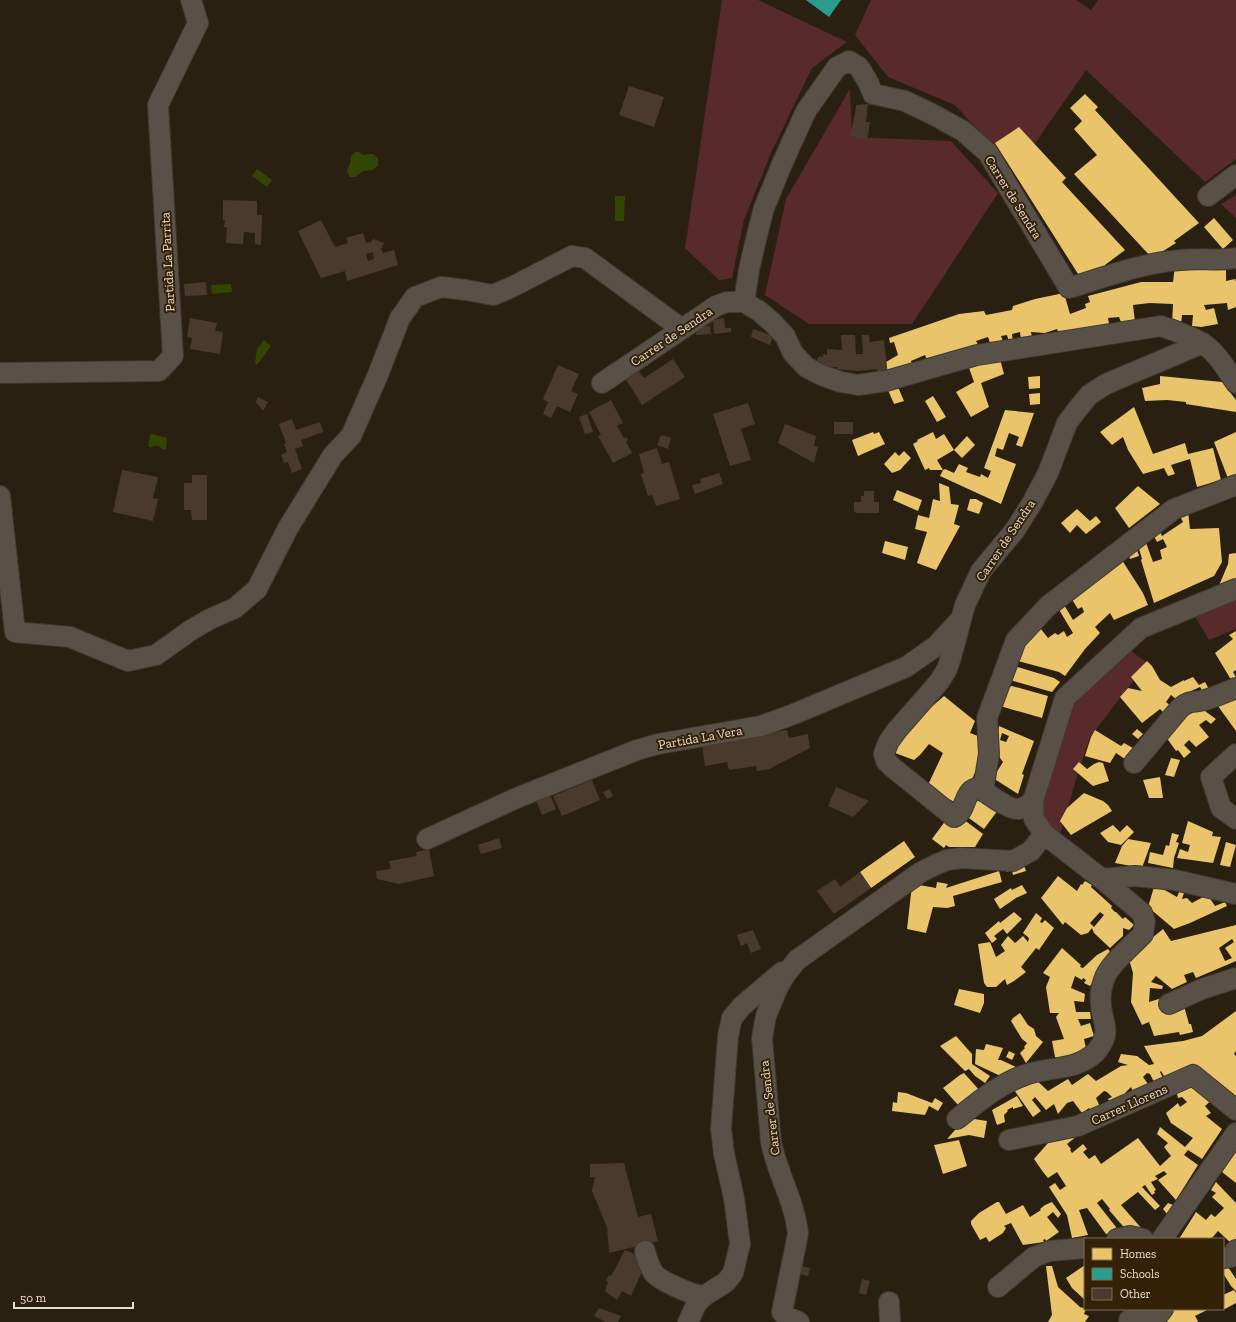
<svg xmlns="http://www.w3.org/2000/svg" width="1236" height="1322" viewBox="0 0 1236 1322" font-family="'Zilla Slab',serif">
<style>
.green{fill:#592a2b}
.water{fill:#324502}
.homes{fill:#e9c46a;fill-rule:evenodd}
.schools{fill:#2a9d8f}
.building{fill:#4a3a2d;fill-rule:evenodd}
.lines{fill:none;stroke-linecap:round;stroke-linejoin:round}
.minor-casing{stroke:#423930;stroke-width:22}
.minor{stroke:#595147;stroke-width:20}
.labels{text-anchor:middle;stroke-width:4;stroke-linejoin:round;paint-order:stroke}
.street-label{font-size:13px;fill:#e8dcce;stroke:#342208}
</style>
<rect width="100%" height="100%" fill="#2a2012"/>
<path class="green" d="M722,0h36l89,42 -35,26 -41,85 -27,67 -12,58 -13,2 -34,-32z
M871,0h205l15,10 7,-10h138v159l-31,23 -119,-112 -70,101 -61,-66 -67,-28 -33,-42z
M850,89l2,48 99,4 47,52 -86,131h-103l-44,-29 21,-96z
M1236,195v23l-15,-14z
M1236,589v40l-27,11 -19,-32z
M1123,645l24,18 -57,74 -13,39 -20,69 -23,-26 31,-121z"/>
<path class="water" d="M355,152h4l4,3c7,-1 11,-3 15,4v7l-5,4 -10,1 -7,6h-6l-2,-3 -1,-4 3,-6 1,-8z
M257,169l15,11 -5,7 -15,-11z
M615,196h10l-1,25h-9z
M231,284l1,8 -20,2 -1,-9z
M264,340l7,6 -14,19 -2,-2 2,-14z
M151,434l16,4 -1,11 -3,1c-3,-5 -9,-6 -12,-2l-3,-2 2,-11z"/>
<path class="homes" d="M1085,94l13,13 -3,3 104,113 -25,18 2,2 -24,15 -78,-84 23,-19 -23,-26 8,-8 -12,-13z
M1019,127l47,51 -4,4 63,68 -20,15 2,3 -27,9 -85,-134z
M1214,218l19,22 -10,9 -19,-22z
M1175,266h22v4h29v11l9,-2 1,3v25l-8,3 -1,-7 -23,2 2,5 8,-2 4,16 -17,3 -9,-1 1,-11h-11l-1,10h-9l1,-21h-1l-22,-1 -17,2 2,17h-14l-2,-5 -11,1 1,6 -50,10 -2,-5 -12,4 -14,-1 1,6 -11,2 -1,-8 -8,2 1,8h-4l-2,-7 -6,1 3,8 -13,2 -3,-9 -12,4 4,7 -52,14 -3,-7 -14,6 2,8 -25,7 -2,-14 12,-7 -4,-13 -4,1 -1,-5 70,-24 25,-3 2,4 26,-5 1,-4 22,-7 29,-6 6,21 16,-6 -1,-4 5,-2 -2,-6 53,-14h32z
M1000,359l4,15 -23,9 8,24 -18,10 -15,-25 18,-10 -6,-17z
M1040,376v12l-11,1 -1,-12z
M1160,376l62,6 14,18v12l-50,-8v-2l-19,-2 -22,1 -3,-13 18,-4z
M898,387l6,14 -10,3 -6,-14z
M1040,393v11l-10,1 -1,-11z
M933,396l13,21 -9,5 -12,-21z
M1134,407l19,47 32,-11 3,11 25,-6 8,32 -24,7 -7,-28 -19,6 4,9 -7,2 -4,-8 -21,6 -15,-24 -5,-13 -11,8 -12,-13z
M1005,410l29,3 -12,34 -6,-2 3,-8 -10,-4 -6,17 -6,-2 -2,8 21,8 -15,40 -61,-28 3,-6h-13l-1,-2 -4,2 -12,-26 5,-3 -1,-1 16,-8 3,7 8,-5 10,16 13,-14 8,9 -13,13 -8,-8 -17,10 6,10 2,-1 9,4 5,-9 9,4 -2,4 14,5 1,-3 7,4 3,-7 -7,-3z
M873,432l1,2 5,-2 6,12 -27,12 -6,-16z
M1236,432v45l-7,4 -15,-39z
M904,451l7,7 -11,12 -8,3 -8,-9 11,-12 4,4z
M939,483l10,4 2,17 8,1 -5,19 6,2 -24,44 -19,-7 10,-31 -12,-3 3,-14 11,3 4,-19 7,2z
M1138,486l22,18 -31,24 -14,-20z
M897,490l25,10 -4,11 -25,-11z
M970,499h6l7,4 -4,11 -12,-4z
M1077,509l13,12 6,-5 5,6 -15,12 -9,-9 -7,8 -9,-10z
M1188,511l2,18 29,-1 3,34 -8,14 -60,27 -13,-43 1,-1 -4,-14 7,-5 8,22 9,-3 -2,-9 7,-3 -4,-8 -6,3 -4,-8 6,-4 3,6 21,-14 -3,-6z
M885,541l23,6 -3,13 -23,-7z
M1136,547l3,9 -9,3 -2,-7z
M1236,553v28l-18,7 10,-24 1,-10z
M1120,557l23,36 5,12 -34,15 -4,-7 -15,14 5,6 -15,16 -20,27 -6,-4 -41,-11 3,-12 16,-25 11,14 7,-5 3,2 6,-4 3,6 6,-4 -15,-25 5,-5 10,17 11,-8 -2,-5 -4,2 -7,-11z
M1236,631v39l-3,2 3,5v4l-3,2 -18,-30 18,-14 -4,-4z
M1147,661l5,5 8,14 11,7 13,-7v1l9,-4 6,8 6,-3 5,9 -6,2 -4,-6 -20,9 -3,4 -6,-5 -5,7 5,4 -7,7 -4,-4 -18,14 -22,-26 8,-9 14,3 -11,-14z
M1014,666l40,12 6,4 -8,10 -42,-12z
M1012,686l36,10 -6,22 -42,-12 9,-19z
M1236,693v38l-21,-29z
M944,696l31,25 -5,12 16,6 -9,29 -13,29 -8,6 -29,-16 16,-34 -14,-9 -9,11 -6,5 -19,-7 -1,-5 18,-24z
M1198,706l18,13 -5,5 -5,-4 -7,5 10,12 -13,10 -7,-7 -5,5 7,7 -7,6 -6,-8 -2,1 -10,-14 29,-30z
M999,726l35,15 -12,33 2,1 -6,19 -25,-16 10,-16 -3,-4 -4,-11 3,-6 -3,-1zM1002,733l7,3 -3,6 -6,-2z
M1137,729l6,5 -5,5 -6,-5z
M1095,730l26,16 3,-3 9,5 -8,11 -9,-6 -6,10 -25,-7 6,-19z
M1171,758l9,2 -6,17 -9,-2z
M1079,762l8,7 7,-5 5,-2 4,1 6,18 -16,5 -20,-17z
M1160,777l3,21h-14l-6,-18z
M1084,793l19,8 5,4 4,6 -41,24 -11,-14 7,-13z
M979,797l19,13 -14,19 -18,-13z
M963,819l20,15 -8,13h-26l-3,-2 -2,3 -12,-9 14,-19 11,8z
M1188,821l25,11 -1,4 9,1 -8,26 -36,-5 3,-9 8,3 2,-7 -8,-2z
M1113,825l7,7 7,-7 7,7 -13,13 -13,-3 -8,-9z
M1172,833l7,2 -3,7 3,1 -5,15 -1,10 -25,-5 2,-11 13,3 3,-10 3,1z
M1128,839l23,4 -9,25 -27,-5 7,-17z
M904,841l11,16 -44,31 -11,-16z
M1226,842l10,3 -6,22 -10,-2z
M1023,863l3,8 -13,4 -1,-5 -5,2 -1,-3z
M999,871l3,11 -49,14 2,10 -8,2 -14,-1 -7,26 -19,-4 5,-44 2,-1 22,4 1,-6 11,2 -2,4z
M1058,876l19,15 4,-7 1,1 3,-4 7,4 -1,2 21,19 -1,2 4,4h1l7,7 2,-2 9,8 -5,5 -6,-2v8l-13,12 -16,-15 -2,-5 -4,5 -7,2 -16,-13 -2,3 -22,-27zM1100,912l4,3 -10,12 -4,-4z
M1165,883l-2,6 14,8 3,-7 4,3 -2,6 5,-1 5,5 13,-7 4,1 6,9 10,-4 2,4 -37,17 -16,6 -26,-22 6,-20z
M1022,885l5,8 -11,5 -16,11 -6,-10 17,-11 1,2z
M1014,912l8,7 -15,15 -4,-5 -9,7 3,3 -5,4 -7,-10 14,-12 1,2z
M1036,913l6,5 -2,4 2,1 3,-3 9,8 -15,22 -3,-2 -15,19 5,5 -12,9 -7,4 -2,-6 -9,8h-9l-3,-4 -6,-39 12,-2 6,15 9,-6 -4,-6 7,-9 7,7 8,-7 5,6 1,-4 -6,-5z
M1236,925v36l-40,17 -3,-6 -9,3 3,7 -15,7 -16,-13 -5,6 12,4 -1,3 -12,-1 -1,14 13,-4 22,8 5,18h2l2,8 -13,3 -1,-3 -25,4 -5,-14 -7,3 -11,-23 2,-29 -3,-10 -2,-1 1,-3 2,2 10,-14 22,-18 8,12zM1232,939l2,3 -9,6 7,10 -7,3 -6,-13z
M1062,948l19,17 -1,2 3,1 14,-13 11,-6 4,6 -22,31 -6,-3 2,-3 -3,-2 -1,2 -7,-4 -4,12 14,6 -1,8 -10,-1 2,11h14l1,7h-13l3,7 9,-3 4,13 -10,3 3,14 -28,6 -4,-2 -3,-16 12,-2 -8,-22 3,-4h-9l-4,-26 4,-10 -7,-4z
M959,989l25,5v9l-4,10 -26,-8z
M1236,1011v40l-2,3 2,2v48l-20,-16 -49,-7 -6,-10 -1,1 5,10 -9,4 -6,-12 -3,-1 -4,4 8,11 -17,6 -3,-7 -6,6 5,3 -18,9 -4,-6 4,-2 -5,-5 -3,-1 -8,7 5,11 -9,3 -3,-4 -7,5 -9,-12 -6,2 -9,11 -4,-10 -8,6 -11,-13 -3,3 9,11 -8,6 -21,-30 21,-10 15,14 20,-12 4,6 16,-11 8,7 25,-15 7,-1 -10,-3 3,-8 16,2 12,9 5,-1 -10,-18 39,-5 19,-5z
M1020,1013l8,12 6,4 2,7 7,6 -17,21 -6,-10 5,-5 -1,-1 3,-4 -5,-4 -11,-18 2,-3z
M956,1036l16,18v10l18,12 -5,7 -10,-7 -6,-7 -4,2 -25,-25z
M986,1044l17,4 -5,12h3l15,7 -7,13 -34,-16 1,-15 8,1z
M1009,1051l6,3 -3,6 -6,-3z
M964,1073l16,18 -13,8 -1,-1 -8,7 -15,-17 17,-13z
M1191,1084l22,15 -8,7 6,7 -5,3 16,13 -20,30 -14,-9 -4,5 14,10 -22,35 -18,-20 9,-6 -3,-3 -9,5 3,3 -7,3 5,8 -2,1 1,2 -3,2 -7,-10 -3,2 18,19 -5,4 -17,-18 -17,13 22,25 -15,2 -19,-22 1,-1 -8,-10 -5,4 19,24 -1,6 -9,1 -19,-26 -8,2 9,25 -16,3 -5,-23 -18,-28 6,-4 5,7 6,-4 -9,-14 -9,6 -5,-6 -9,-13 14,-16 29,-7 -10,8 4,5 -1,1 2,3 11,-9 4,5 -4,3 6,7 6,-4 6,9 37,-26 22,28 11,-10 -7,-9 4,-4 -11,-9 3,-7 25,20 8,-9 -22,-15 -5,-10 12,-10 2,4 7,-5 -5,-5 -4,1 -2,-8z
M898,1092l8,1 26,10 3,-5 8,5 -5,8 -9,-5 -4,9 -33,-4 1,-9 4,1z
M1017,1096l6,10 -10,3v-2l-6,3 1,1 -4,4 1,7 -8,3 -5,-15z
M973,1110l4,1 -3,8 13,2 -3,17 -15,-3 -22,4z
M959,1140l8,26 -24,8 -9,-29z
M1236,1151v32l-14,-11z
M1216,1182l20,21v36l-4,5 -14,-13 -7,8h-32l17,-27 10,8 5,-6 4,3 9,-9 -12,-11 4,-4 -5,-3z
M997,1202h2l7,12 17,-9 7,12 11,-7 -1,-1 5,-4 7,-3 9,12 -3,4 -5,-6 -6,5 12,15 -13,9 -1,-2 -2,1 1,2 -21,3 -12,-22 -7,3 2,2 -3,5 -14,9 -3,-5 -6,3 -9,-16v-3l8,-8z
M1168,1203l5,2 -6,9 -4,-5z
M1085,1265v35l-13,-12 -6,-10z
M1046,1266h6l6,21 22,20 6,2 -2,5 5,2 -4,6h-37l4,-7z
M1228,1267l8,12v12l-5,-5 -8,-13v-4z
M1234,1290l2,3v10l-13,7v-15z
M1167,1309h42l-14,7 3,5 -1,1h-41z"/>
<path class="schools" d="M806,0h35l-12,17z"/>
<path class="building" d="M629,86l35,11 -10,30 -35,-12z
M868,104l-2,18h4l-3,18 -17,-4 5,-22 1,-9z
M223,200l34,1v14h5l-1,30 -6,-1v-11l-11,-1 -1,12 -17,-1 1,-16h-3l1,-7h-2z
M321,220l14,27 13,-4 -2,-5 17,-5 3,10 5,-1 2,-3 11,4 -3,6 2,4 11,-3 4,15 -51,16 -2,-10 -24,7 -23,-47zM373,252l1,7 -6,2 -2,-7z
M206,282l1,13 -22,1 -1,-12z
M190,318l27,5 -2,8 8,1 -3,22 -30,-5 2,-11 -5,-1z
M724,318l1,10h6v4l-17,2 -1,-14z
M710,326l1,8 -15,1v-8z
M753,329l20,7 -3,9 -19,-8z
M841,335h14l1,19h7l-1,-19h7l1,7 14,-2 4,36 -10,1 -1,-8 -20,2 -20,-2v-2h-6v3l-15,-5 2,-8h5v-3l4,1v-6l15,1z
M673,359l12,18 -43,28 -17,-27 13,-8 6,8z
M558,365l21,9 -8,17 7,3 -8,18 -13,-6 -6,12 -8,-4 5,-12 -5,-3z
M258,397l10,5 -5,9 -7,-9z
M611,400l12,23 -6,3 7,12 2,-1 2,3 -2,2 6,11 -19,10 -15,-27 3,-1 -12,-23z
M748,403l7,21 -14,5 10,31 -21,6 -17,-52z
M587,414l6,18 -8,2 -6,-17z
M292,419l4,11 24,-8 3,10 -22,8 2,6 -8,3 7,20 -10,4 -4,-11 -4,1 -3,-8 6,-3 -3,-8 2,-1 -7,-19z
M834,422h19v12h-19z
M785,424l31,12 -2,10 4,1 -4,16 -36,-20z
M661,435l10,3 -3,11 -11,-4z
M657,448l5,16 7,-2 11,37 -24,7 -4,-11 -4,1 -7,-22 3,-1 -5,-19z
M122,470l36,7 -5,21 5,1 -5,22 -40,-9z
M719,473l4,11 -28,10 -3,-9 9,-2 -1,-4z
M192,475h15v45h-15l-1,-10h-7v-27h8z
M864,491h10v11h5v11h-22l-3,-2v-9h7v-6h3z
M787,730l2,8 19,-4 2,14 -41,21 -12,2 -1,-5 -27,4 -2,-8 -22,4 -3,-22z
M592,780l8,20 -38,16 -9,-20z
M836,787l33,14 -16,16 -25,-11z
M610,789l3,7 -6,3 -4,-7z
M548,790l8,19 -14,6 -8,-19z
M499,838l3,10 -21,6 -3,-9z
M429,849l5,27 -35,8 -22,-5 -1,-8 15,-2 -2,-8 28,-5 -1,-4z
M860,872l11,16 -37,26 -17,-23 18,-12 5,8z
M753,930l8,19 -10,4 -4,-10 -6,3 -4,-11z
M624,1163l14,54 13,-3 7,27 -49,12 -2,-26 -15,-36 3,-14h-5v-13z
M625,1250l16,7v17l-10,22 -9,-5 -5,9 -12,-9 3,-9 -2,-1 3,-6 2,1z
M801,1266l9,2 -2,8 -9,-2z
M862,1279l8,2 -4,14 -7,-2z
M599,1308l22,8 -3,6h-12l-12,-6z"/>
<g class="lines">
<defs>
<path id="minor" d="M1208,196l28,-21
M744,302l5,-32 8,-35 7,-27 18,-44 24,-53 31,-44 12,-6 10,6 9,15 5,12 32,7 29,14 29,16 25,22 81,135c36,-11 73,-25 111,-28 19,-2 38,1 56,-2
M0,373l159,-2 14,-15 -15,-251 40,-82 -7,-23
M602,383l114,-77 11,-4h17l15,9 13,11 13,14 8,17 13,14 15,8 20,7 17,3 28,-4 91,-26 184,-29c14,5 28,9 41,17 14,8 24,26 34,40
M0,496l15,136 55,5 58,24 28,-6 35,-25 19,-11 25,-11 22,-19 31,-61 45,-73 18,-19 26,-59 23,-59 15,-21 26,-10 25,3 27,5 17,-7 62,-32 13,2 97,71
M1236,754l-25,23 10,31 15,11
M1134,763l46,-55c11,-9 14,-5 25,-8 10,-3 21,-8 31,-12
M983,791l6,-37 -2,-36 29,-78 32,-34 126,-97 62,-24
M1033,801c-4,3 -8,7 -14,8 -11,1 -30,-15 -40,-21 -16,0 -12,24 -25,29l-62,-50 -6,-6 -2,-7 2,-6 3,-7 8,-11 42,-48 8,-13 4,-12 14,-52 16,-34 34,-41 17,-27 16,-30 19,-50 9,-12 13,-16 17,-11 97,-41
M427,839l92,-42 118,-47 21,-6 103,-18 33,-12 112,-47 30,-21 23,-25
M1102,879l33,-3 40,4 61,14
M1169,1004l33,-15 34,-11
M957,1119c20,-16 42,-35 68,-44 24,-9 50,-3 71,-23 2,-2 3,-5 5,-7 10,-16 0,-25 0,-41 -1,-7 0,-16 3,-24 4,-15 28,-34 39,-46l2,-12 -3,-9 -40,-34 -58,-45 -10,-15 -1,-18 32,-103 76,-70 95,-39
M1009,1140l69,-14 115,-51 43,35
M1117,1239l13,-3 13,3
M1162,1239l74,-106
M645,1251c2,7 4,15 8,21 6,9 39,23 51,24
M1223,1258l8,-1 5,-7
M998,1287l36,-30 16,-6 35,-3
M889,1302l1,20
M1129,1320l26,-1 8,-10
M688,1322l9,-19 7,-7 22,-14 7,-9 7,-29 -6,-46 -10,-44 -3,-25 7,-93 4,-18 10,-12 40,-34
M799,1322l-14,-6 -3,-4 16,-78c-3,-32 -21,-61 -27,-92l-9,-104 4,-22 11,-27 8,-14 12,-15 124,-88 14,-7 12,-5 14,-2 52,3 18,-10 13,-17"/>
</defs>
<use href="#minor" class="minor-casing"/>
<use href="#minor" class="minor"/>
</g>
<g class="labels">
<g class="street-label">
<text transform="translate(1014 197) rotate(58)" y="5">Carrer de Sendra</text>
<text transform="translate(167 262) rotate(-93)" y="5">Partida La Parrita</text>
<text transform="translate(671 336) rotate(-34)" y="5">Carrer de Sendra</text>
<text transform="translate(1005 540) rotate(-56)" y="5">Carrer de Sendra</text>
<text transform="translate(700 737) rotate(-10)" y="5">Partida La Vera</text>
<text transform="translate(1129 1104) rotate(-24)" y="5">Carrer Llorens</text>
<text transform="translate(769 1108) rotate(-97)" y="5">Carrer de Sendra</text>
</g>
</g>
<rect x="1084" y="1238" width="140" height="72" fill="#342208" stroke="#7c6c57"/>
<rect x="1092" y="1248" width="20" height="12" fill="#e9c46a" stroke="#7c6c57"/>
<text x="1120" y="1258" font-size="12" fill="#e8dcce">Homes</text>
<rect x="1092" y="1268" width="20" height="12" fill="#2a9d8f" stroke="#7c6c57"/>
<text x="1120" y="1278" font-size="12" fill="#e8dcce">Schools</text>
<rect x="1092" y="1288" width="20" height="12" fill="#4a3a2d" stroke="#7c6c57"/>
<text x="1120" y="1298" font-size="12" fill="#e8dcce">Other</text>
<path d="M14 1302v6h119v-6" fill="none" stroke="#e8dcce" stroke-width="2"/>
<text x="20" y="1302" font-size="12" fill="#e8dcce" stroke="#342208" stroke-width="3" paint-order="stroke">50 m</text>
</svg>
